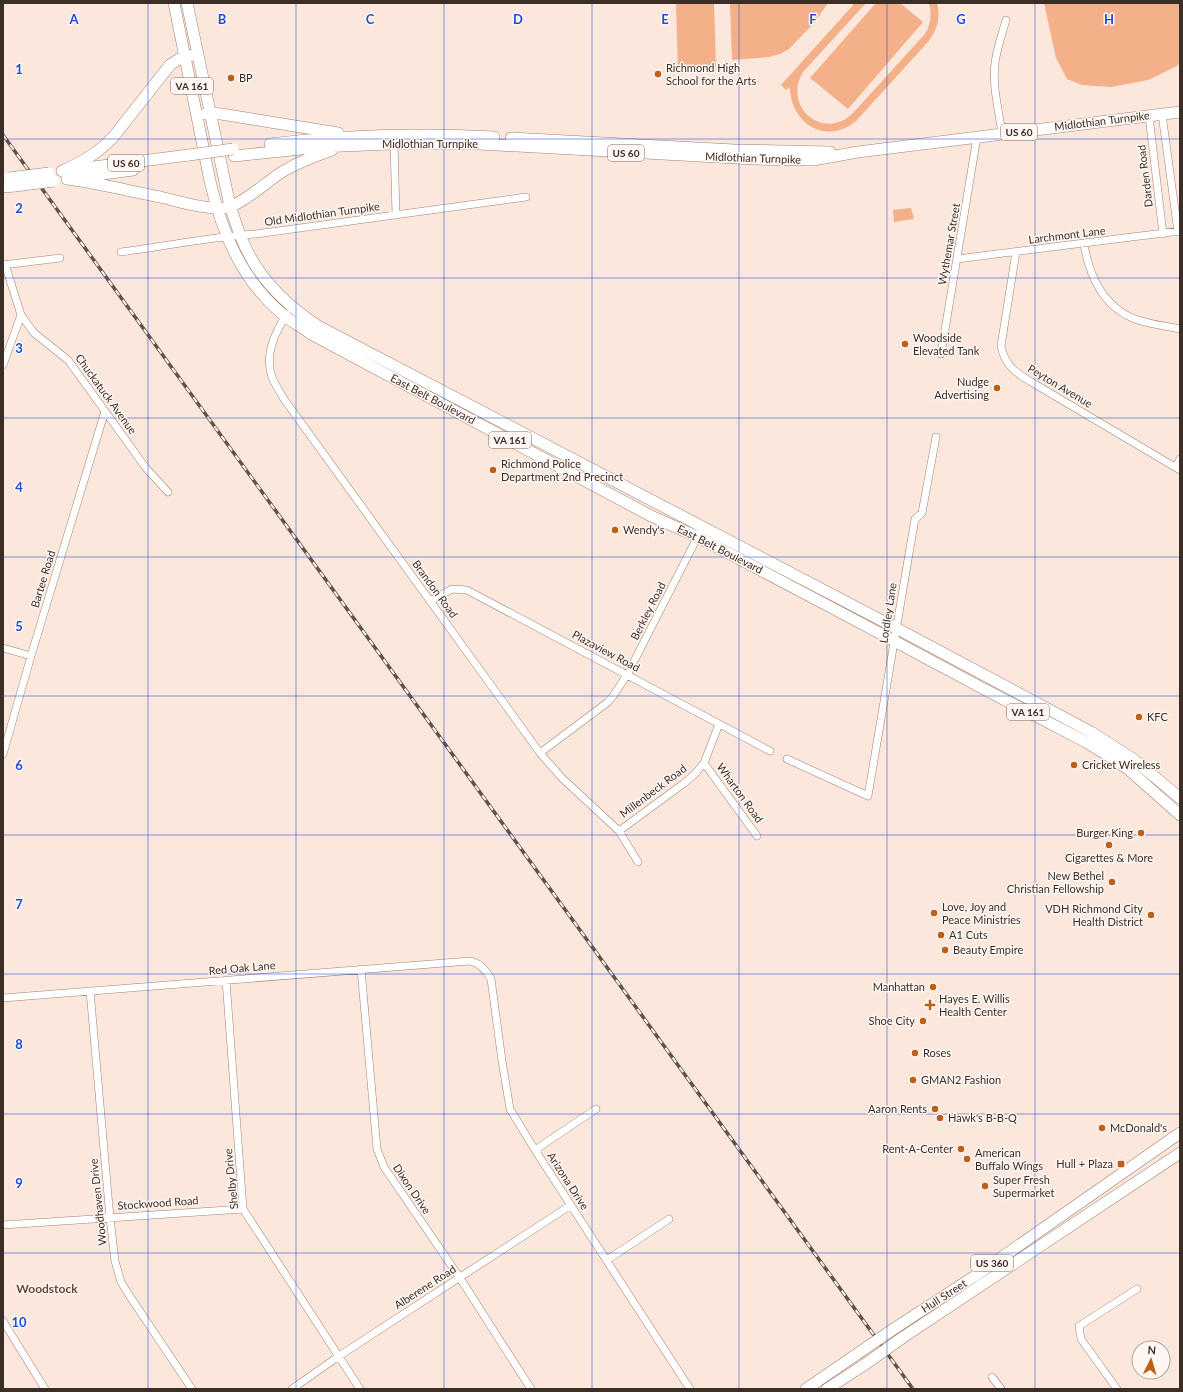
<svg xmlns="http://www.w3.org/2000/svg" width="1183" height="1392" viewBox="0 0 1183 1392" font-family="Lato,sans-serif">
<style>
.green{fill:#f4b088}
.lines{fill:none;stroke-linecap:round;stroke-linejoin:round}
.minor-casing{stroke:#a18271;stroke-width:8}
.primary-casing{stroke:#a18271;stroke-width:12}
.minor{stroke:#fff;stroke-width:7}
.primary{stroke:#fff;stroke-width:11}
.rail-casing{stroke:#605249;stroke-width:3.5}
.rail{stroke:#fef7f3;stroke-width:2;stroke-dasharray:6;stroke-linecap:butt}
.primary-bridge-casing{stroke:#a18271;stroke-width:12;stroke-linecap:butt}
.primary-bridge{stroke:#fff;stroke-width:11}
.grid{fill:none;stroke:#1d4ed8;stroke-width:1;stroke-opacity:0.55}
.poi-dot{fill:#be5f17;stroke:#fef7f3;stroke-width:1.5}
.labels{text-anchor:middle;stroke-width:3;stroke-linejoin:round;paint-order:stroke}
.shield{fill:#fef7f3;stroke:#766a64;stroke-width:1}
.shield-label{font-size:10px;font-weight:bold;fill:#3b2e26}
.poi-label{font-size:11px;fill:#3b2e26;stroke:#fef7f3;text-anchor:start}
.street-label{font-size:11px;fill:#3b2e26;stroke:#fef7f3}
.neighbourhood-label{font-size:12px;font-weight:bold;fill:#644838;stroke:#fef7f3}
.grid-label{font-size:13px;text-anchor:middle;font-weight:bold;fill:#1d4ed8;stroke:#fef7f3;stroke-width:3;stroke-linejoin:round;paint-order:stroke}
</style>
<rect width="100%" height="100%" fill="#fbe7db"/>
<path class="green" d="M676,3h38l2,65 -38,1z
M730,3h98l-13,19 -26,27 -9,5 -11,3 -37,3z
M855,3h11l-63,69c-21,35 21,70 50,41l72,-79c6,-10 7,-20 4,-31h8c4,15 0,28 -10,40l-71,78c-30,25 -66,2 -66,-34l-4,3 -5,-5z
M876,3h24l23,19 -75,87 -38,-31z
M1044,3h136v59l-3,4 -29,14 -37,7 -29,-2 -15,-6 -11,-21z
M911,208l3,11 -20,3 -1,-12z"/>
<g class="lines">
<defs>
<path id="minor" d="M1162,114l16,118
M1149,116l14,118
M1002,134c-3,-23 -10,-48 -7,-71 2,-15 7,-29 11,-43
M394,143l2,72
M1084,244c5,31 19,63 51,75 14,5 30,7 45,10
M121,252c45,-6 89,-15 135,-18l270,-37
M1016,252l-15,94c4,20 15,27 32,37l147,87
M957,259l223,-28
M3,265l57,-7
M287,314c-12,18 -23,41 -15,63 3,8 8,15 12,22l256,354 22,25 57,53 19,31
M21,315l13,18 34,27 78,108 22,24
M941,354l36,-217
M3,365l18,-50 -16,-51
M1176,467l4,-8
M430,601l22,-12 15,1 303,161
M3,648l28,8
M540,753l68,-51 5,-6 14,-21 72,-141
M3,754l28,-98 74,-245
M787,759l81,37c16,-93 31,-185 47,-277l7,-6 14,-76
M704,763l53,73
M619,831l64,-47 11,-9 10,-12 15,-39
M361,969l16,180 7,18 76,111 71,111
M226,980l17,229 117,180
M90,991l20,227 5,43 6,21 8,13 63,94
M3,998l467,-37c10,2 16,9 21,18l11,82 8,48 25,41 155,239
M535,1150l61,-41
M3,1225l240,-16
M607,1260l62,-41
M3,1321l42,68
M992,1377l9,12
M292,1389l47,-33 232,-151
M1117,1389l-36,-50 -2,-13 58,-37"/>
<path id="primary" d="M174,3l36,178c12,52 32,101 76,136 8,6 17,11 25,17l340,182 47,21 155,82 129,69 104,54 23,14 19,13 52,46
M187,3l43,203c5,13 8,26 14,38 15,35 42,61 74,82l578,302 195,104 42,27 47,39
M205,114l6,-1 10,1 117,19
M511,138l223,12 96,2
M270,144c75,-9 149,-11 224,-7
M234,156l86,-9 92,-4 67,1 275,15 59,1 45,-8 322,-40
M70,170l119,-15
M62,171c20,-9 37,-18 52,-35l56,-71 9,-6 14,-4
M80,177l53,-7
M67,179c32,4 62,12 93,18 18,4 55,16 72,9 18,-8 33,-23 50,-34 16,-10 33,-16 50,-22
M3,187l12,-1
M895,1328l80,-52 205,-143
M902,1338l278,-185
M806,1389l51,-35
M827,1389l37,-24"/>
</defs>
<use href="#minor" class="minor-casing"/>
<use href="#primary" class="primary-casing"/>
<use href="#minor" class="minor"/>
<use href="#primary" class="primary"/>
<defs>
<path id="rail" d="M3,135l910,1254"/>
</defs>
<use href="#rail" class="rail-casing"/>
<use href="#rail" class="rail"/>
<defs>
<path id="primary-bridge" d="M189,155l44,-6
M9,178l40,-5
M15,186l39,-5
M857,1354l38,-26
M864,1365l38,-27"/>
</defs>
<use href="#primary-bridge" class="primary-bridge-casing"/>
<use href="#primary-bridge" class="primary-bridge"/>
</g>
<path class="grid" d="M148,3v1386M296,3v1386M444,3v1386M592,3v1386M739,3v1386M887,3v1386M1035,3v1386M3,139h1177M3,278h1177M3,418h1177M3,557h1177M3,696h1177M3,835h1177M3,974h1177M3,1114h1177M3,1253h1177"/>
<g class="poi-dot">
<circle cx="658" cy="74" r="4"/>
<circle cx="231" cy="78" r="4"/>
<circle cx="905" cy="344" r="4"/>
<circle cx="997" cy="388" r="4"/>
<circle cx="493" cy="470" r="4"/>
<circle cx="615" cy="530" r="4"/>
<circle cx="1139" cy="717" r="4"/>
<circle cx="1074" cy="765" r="4"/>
<circle cx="1141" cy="833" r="4"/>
<circle cx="1109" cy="845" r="4"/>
<circle cx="1112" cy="882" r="4"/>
<circle cx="934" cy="913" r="4"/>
<circle cx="1151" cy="915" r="4"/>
<circle cx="941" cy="935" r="4"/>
<circle cx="945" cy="950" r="4"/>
<circle cx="933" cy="987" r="4"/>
<path d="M928 999h4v4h4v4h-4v4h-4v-4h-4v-4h4z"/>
<circle cx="923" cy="1021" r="4"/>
<circle cx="915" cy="1053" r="4"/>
<circle cx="913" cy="1080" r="4"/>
<circle cx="935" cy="1109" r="4"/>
<circle cx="940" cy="1118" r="4"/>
<circle cx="1102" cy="1128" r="4"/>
<circle cx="961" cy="1149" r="4"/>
<circle cx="967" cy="1159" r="4"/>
<rect x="1117" y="1160" width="8" height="8" rx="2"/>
<circle cx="985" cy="1186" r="4"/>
</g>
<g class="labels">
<g class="shield">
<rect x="171" y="78" width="42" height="16" rx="3"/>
<rect x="1001" y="124" width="36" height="16" rx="3"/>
<rect x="608" y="145" width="36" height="16" rx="3"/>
<rect x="108" y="155" width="36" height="16" rx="3"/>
<rect x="489" y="432" width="42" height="16" rx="3"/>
<rect x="1007" y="704" width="42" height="16" rx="3"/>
<rect x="971" y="1255" width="42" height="16" rx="3"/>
</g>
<g class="shield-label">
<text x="192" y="90">VA 161</text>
<text x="1019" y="136">US 60</text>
<text x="626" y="157">US 60</text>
<text x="126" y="167">US 60</text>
<text x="510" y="444">VA 161</text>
<text x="1028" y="716">VA 161</text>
<text x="992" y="1267">US 360</text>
</g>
<g class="poi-label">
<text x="666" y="72">Richmond High<tspan x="666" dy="13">School for the Arts</tspan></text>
<text x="239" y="82">BP</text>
<text x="913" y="342">Woodside<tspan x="913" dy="13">Elevated Tank</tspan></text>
<text x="989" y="386" text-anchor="end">Nudge<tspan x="989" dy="13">Advertising</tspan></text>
<text x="501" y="468">Richmond Police<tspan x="501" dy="13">Department 2nd Precinct</tspan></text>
<text x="623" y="534">Wendy's</text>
<text x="1147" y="721">KFC</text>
<text x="1082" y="769">Cricket Wireless</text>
<text x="1133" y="837" text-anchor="end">Burger King</text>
<text x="1109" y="862" text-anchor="middle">Cigarettes &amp; More</text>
<text x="1104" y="880" text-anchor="end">New Bethel<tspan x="1104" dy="13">Christian Fellowship</tspan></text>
<text x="942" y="911">Love, Joy and<tspan x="942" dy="13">Peace Ministries</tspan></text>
<text x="1143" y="913" text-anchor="end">VDH Richmond City<tspan x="1143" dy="13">Health District</tspan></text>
<text x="949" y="939">A1 Cuts</text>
<text x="953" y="954">Beauty Empire</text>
<text x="925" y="991" text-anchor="end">Manhattan</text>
<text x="939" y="1003">Hayes E. Willis<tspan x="939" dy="13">Health Center</tspan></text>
<text x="915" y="1025" text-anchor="end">Shoe City</text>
<text x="923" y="1057">Roses</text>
<text x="921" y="1084">GMAN2 Fashion</text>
<text x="927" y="1113" text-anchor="end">Aaron Rents</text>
<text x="948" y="1122">Hawk's B-B-Q</text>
<text x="1110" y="1132">McDonald's</text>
<text x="953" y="1153" text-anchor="end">Rent-A-Center</text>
<text x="975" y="1157">American<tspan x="975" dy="13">Buffalo Wings</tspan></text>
<text x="1113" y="1168" text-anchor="end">Hull + Plaza</text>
<text x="993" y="1184">Super Fresh<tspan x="993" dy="13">Supermarket</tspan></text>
</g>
<g class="street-label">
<text transform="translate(1102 121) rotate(-7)" y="4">Midlothian Turnpike</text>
<text x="430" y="148">Midlothian Turnpike</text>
<text transform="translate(753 158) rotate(2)" y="4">Midlothian Turnpike</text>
<text transform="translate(1145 176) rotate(-97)" y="4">Darden Road</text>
<text transform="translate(322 214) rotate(-8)" y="4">Old Midlothian Turnpike</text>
<text transform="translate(1067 235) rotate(-7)" y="4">Larchmont Lane</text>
<text transform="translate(949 244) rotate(-80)" y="4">Wythemar Street</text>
<text transform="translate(1060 386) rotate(31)" y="4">Peyton Avenue</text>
<text transform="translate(106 394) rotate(54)" y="4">Chuckatuck Avenue</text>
<text transform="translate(433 399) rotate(28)" y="4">East Belt Boulevard</text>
<text transform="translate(720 549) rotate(27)" y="4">East Belt Boulevard</text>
<text transform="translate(43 579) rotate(-73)" y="4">Bartee Road</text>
<text transform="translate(435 589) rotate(54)" y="4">Brandon Road</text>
<text transform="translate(648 611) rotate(-63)" y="4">Berkley Road</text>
<text transform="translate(888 613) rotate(-81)" y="4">Lordley Lane</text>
<text transform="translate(606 651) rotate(28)" y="4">Plazaview Road</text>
<text transform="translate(653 791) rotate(-37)" y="4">Millenbeck Road</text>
<text transform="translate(740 793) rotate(54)" y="4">Wharton Road</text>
<text transform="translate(242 968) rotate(-5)" y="4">Red Oak Lane</text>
<text transform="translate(231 1179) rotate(-96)" y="4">Shelby Drive</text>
<text transform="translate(568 1181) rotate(57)" y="4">Arizona Drive</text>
<text transform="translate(412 1189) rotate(56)" y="4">Dixon Drive</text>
<text transform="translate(98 1202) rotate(-96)" y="4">Woodhaven Drive</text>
<text transform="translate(158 1203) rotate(-4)" y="4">Stockwood Road</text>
<text transform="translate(425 1287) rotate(-33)" y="4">Alberene Road</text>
<text transform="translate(944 1296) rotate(-33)" y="4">Hull Street</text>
</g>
<g class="neighbourhood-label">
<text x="47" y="1293">Woodstock</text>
</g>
</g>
<g class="grid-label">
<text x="74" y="24">A</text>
<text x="222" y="24">B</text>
<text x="370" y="24">C</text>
<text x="518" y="24">D</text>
<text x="665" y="24">E</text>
<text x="813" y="24">F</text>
<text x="961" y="24">G</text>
<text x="1109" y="24">H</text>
<text x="19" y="74">1</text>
<text x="19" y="213">2</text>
<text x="19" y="353">3</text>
<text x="19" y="492">4</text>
<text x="19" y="631">5</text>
<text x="19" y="770">6</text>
<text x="19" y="909">7</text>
<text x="19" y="1049">8</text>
<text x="19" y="1188">9</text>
<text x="19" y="1327">10</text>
</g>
<rect width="1183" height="1392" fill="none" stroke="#3b2e26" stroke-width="8"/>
<g transform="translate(1151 1360) rotate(5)"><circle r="19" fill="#fef7f3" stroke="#b0a7a1"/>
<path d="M0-3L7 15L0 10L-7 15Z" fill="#be5f17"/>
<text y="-6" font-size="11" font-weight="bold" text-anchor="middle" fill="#3b2e26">N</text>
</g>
</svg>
